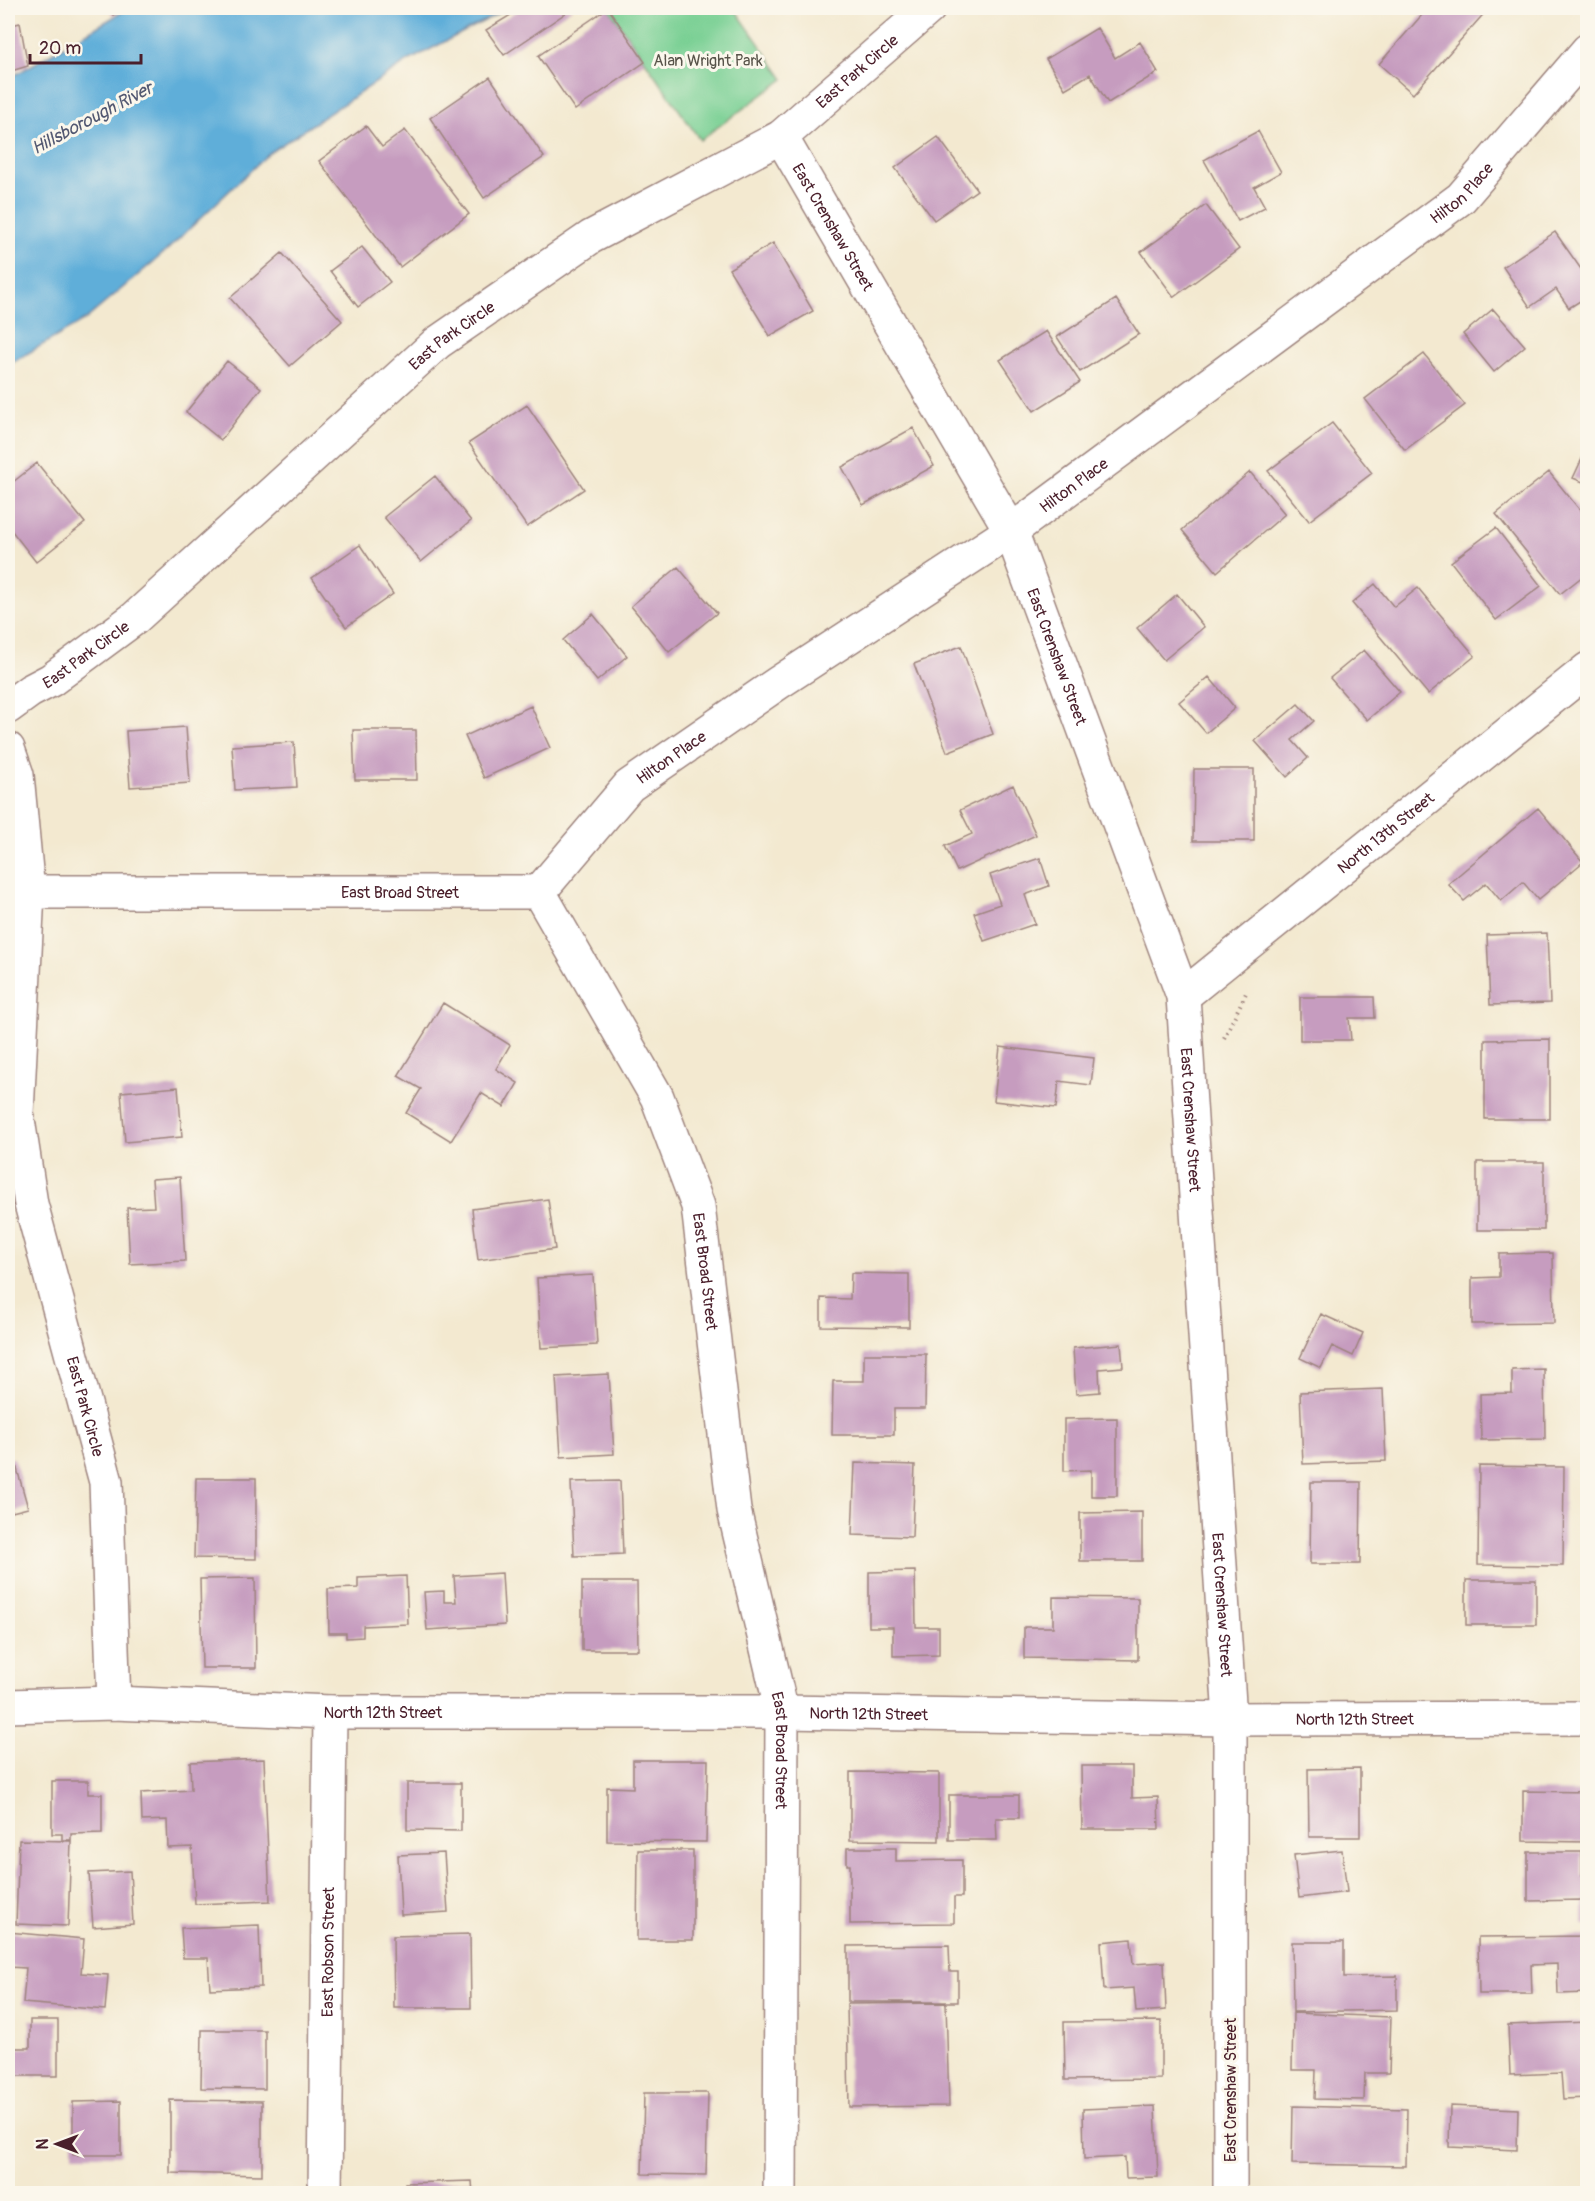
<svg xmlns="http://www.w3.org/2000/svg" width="1595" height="2201" viewBox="0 0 1595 2201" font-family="Pangolin,sans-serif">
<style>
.green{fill:#7ad094;stroke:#627860;stroke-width:1.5}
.water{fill:#5faed9;stroke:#546682;stroke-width:1.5}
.building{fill:#c69cbf}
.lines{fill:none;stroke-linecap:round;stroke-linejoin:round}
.minor-casing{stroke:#9e847e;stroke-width:36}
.path{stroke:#9e847e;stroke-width:4;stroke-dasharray:1.5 4.5;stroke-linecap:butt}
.minor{stroke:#fff;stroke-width:33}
.labels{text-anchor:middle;stroke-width:6;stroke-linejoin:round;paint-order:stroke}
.park-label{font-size:16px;fill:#58544a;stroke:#fbf7ec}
.street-label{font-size:16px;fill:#4a1f2b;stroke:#fbf7ec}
.water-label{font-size:18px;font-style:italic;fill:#525871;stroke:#fbf7ec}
</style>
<rect width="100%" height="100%" fill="#fbf7ec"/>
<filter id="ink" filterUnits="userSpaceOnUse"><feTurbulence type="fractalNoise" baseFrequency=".0167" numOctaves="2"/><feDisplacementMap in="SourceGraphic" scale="12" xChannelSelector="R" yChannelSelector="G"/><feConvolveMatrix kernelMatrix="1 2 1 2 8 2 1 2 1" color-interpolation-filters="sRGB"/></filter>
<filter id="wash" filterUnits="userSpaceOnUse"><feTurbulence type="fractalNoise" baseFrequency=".008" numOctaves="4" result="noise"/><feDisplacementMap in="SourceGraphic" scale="24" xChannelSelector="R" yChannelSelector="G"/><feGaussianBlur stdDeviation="1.35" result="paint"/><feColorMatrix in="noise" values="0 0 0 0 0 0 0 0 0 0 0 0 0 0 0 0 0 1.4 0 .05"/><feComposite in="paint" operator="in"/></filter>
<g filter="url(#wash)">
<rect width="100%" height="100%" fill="#f3e9d0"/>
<path class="green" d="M608,8h126l50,71 -84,61z"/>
<path class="water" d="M129,8h380l-101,53 -139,92 -104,99 -80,68 -77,45v-286z"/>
<g id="blocks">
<path class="building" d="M108,8h17l-12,7z
M522,8h51l-69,47 -18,-25z
M608,8l37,54 -70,48 -37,-54z
M1428,8l60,1 -75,85 -34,-30z
M20,23l8,43 -20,6v-46z
M1097,28l18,30 25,-16 18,30 -50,31 -18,-29 -25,15 -19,-30z
M490,77l54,80 -60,41 -54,-80z
M366,126l16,21 23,-17 64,84 -69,53 -81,-106z
M1258,131l23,41 -27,15 11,20 -27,14 -34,-61z
M938,137l39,53 -43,30 -39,-52z
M1206,205l33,44 -65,48 -33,-45z
M1555,232l33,47v17l-19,12 -13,-19 -26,18 -27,-40z
M773,243l40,68 -43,25 -41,-67z
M362,247l28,35 -32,25 -28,-36z
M282,253l60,68 -52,45 -60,-68z
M1116,299l23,35 -59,38 -23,-35z
M1493,309l32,37 -31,26 -31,-38z
M1046,331l34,51 -46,29 -34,-51z
M1424,354l41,51 -60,45 -40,-51z
M227,361l34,27 -40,52 -35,-28z
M527,405l57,84 -57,38 -58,-84z
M1332,423l40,50 -63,48 -41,-50z
M913,428l21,38 -71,39 -21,-38z
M1588,446v38l-15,-6z
M37,463l48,60 -49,39 -28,-36v-40z
M1250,472l35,42 -68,58 -35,-42z
M1549,472l39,48v52l-28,22 -64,-80z
M435,476l36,45 -50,41 -37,-45z
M1496,528l45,58 -45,34 -45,-58z
M360,545l33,49 -47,33 -34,-49z
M678,567l39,46 -48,39 -38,-46z
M1375,584l19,23 24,-19 57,68 -47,38 -76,-91z
M1177,594l27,33 -40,33 -27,-32z
M593,614l34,42 -30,25 -34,-41z
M961,646l32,88 -46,18 -33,-88z
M1364,650l36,42 -33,28 -37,-42z
M1209,677l26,31 -29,25 -27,-31z
M1298,704l16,17 -22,19 16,18 -21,19 -32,-36z
M531,706l19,42 -66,30 -19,-42z
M186,727l4,56 -60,4 -4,-56z
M353,730h63l1,50h-62z
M294,742l3,45 -62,3 -3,-44z
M1194,769h60v72h-61z
M1013,785l23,50 -79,36 -12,-25 27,-12 -12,-24z
M1538,808l45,54 -45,38 -15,-18 -22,19 -15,-18 -22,18 -16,-17z
M1040,858l9,28 -24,9 10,29 -51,17 -10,-28 26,-9 -10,-29z
M1547,933l3,70 -60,2 -3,-70z
M1300,997h74l1,21h-26l2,22h-51z
M443,1003l67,42 -14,24 22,14 -14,24 -23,-14 -30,48 -45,-28 15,-24 -23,-13z
M1550,1039v80h-65v-79z
M1000,1047l94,11 -3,27 -32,-4 -3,27 -62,-7z
M178,1087l4,50 -57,5 -4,-50z
M1477,1162h67v68h-67z
M180,1177l5,84 -55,3 -3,-56 27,-1 -2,-28z
M548,1199l7,50 -77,11 -6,-51z
M1553,1253l1,70 -82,1v-46l27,-1v-23z
M851,1273l58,1v53l-88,-1v-28l29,1z
M593,1275l4,70 -56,3 -4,-70z
M1321,1314l42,19 -10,23 -21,-10 -11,22 -21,-10z
M1121,1344l2,23 -24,2 1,23 -24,2 -3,-46z
M864,1354h62l-1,55h-31v26h-62l1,-54h31z
M1544,1369l1,70 -64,1 -1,-46 32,-1v-23z
M609,1374l5,80 -53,3 -5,-80z
M1383,1389l3,72 -83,3 -3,-72z
M1117,1418v78h-26v-26l-27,1v-52z
M14,1458l14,50 -20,5v-54z
M855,1463l60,2 -3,72 -60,-2z
M1479,1466l85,1 -1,99 -85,-1z
M196,1478h60v81l-62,-1z
M620,1481l3,73 -49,2 -3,-74z
M1311,1482h50l-1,82h-50z
M1142,1512v49h-62v-48z
M915,1571l1,56h23v28l-46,1v-29h-24v-55z
M502,1573l3,52 -78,5 -3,-38 20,-1v11h12l-2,-26z
M406,1576l2,48 -45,2v11l-17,1v-5h-17l-1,-44 30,-1v-10z
M255,1578l1,90h-54l-2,-89z
M1466,1580h70v45h-70z
M582,1582h55l1,68h-56z
M1053,1597l85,1v62l-114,-2v-31h29z
M264,1759l6,142 -75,3 -3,-57 -24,1 -1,-28 -25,1 -1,-28 50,-3 -1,-28z
M633,1760h75l-2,82 -99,-1v-54l26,1z
M1081,1766h51v32l26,-1 1,32h-77z
M1360,1768v69h-51l-1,-68z
M850,1772l89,1v68l-89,-1z
M52,1781h36v13h14v39l-31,1v6h-9v-6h-10z
M407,1783h54v48l-54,-1z
M1523,1791l65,1v50l-65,-1z
M949,1795h70v23h-23l1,22h-48z
M19,1840l52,1 -3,85 -52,-2z
M847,1848h49v13l66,-1v37h-8v26l-104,1v-59h-3z
M638,1850h55v90h-56z
M1342,1850l5,42 -48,6 -5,-43z
M1528,1852h54v24l6,-1v50h-5v-25l-55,1z
M444,1853l4,59 -47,3 -3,-60z
M130,1871l3,53 -40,3 -4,-54z
M259,1925l2,62 -51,2 -2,-31h-25l-2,-30z
M8,1932l76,7 -3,34 27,2 -3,35 -82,-7 3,-35 -18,-1z
M470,1934l1,74h-77l-1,-72z
M1588,1936v57l-30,1 -1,-30 -26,1 1,29h-53l-1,-57z
M1131,1939l2,25 31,-2 2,48 -30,2 -2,-24 -30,2 -3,-48z
M1292,1942h52v35l53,-1v34l-104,2z
M949,1945l1,27h8v30h-110v-56z
M946,2003l3,103 -100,1 -2,-103z
M1293,2013l98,4 -2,56h-24l-1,27 -49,-1 1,-29h-24z
M30,2020h28v56h-50v-28h22z
M1161,2021v58l-96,1 -1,-58z
M1588,2022v76l-25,1 -2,-26 -51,2 -2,-50z
M202,2030h63v59l-64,-1z
M644,2093h64l-2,82 -64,-1z
M170,2100l92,1v74l-92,-2z
M121,2101v54h-48v-53z
M1155,2106l3,71 -32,1 -1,-21 -41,2 -1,-50z
M1293,2106l114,3 -1,57 -114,-2z
M1450,2106l68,3 -1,41 -68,-3z
M472,2181l1,13h-67l-1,-11z
M1358,2190v4h-35v-2z"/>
</g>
</g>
<g filter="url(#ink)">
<use href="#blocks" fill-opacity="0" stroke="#9e847e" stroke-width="1.5"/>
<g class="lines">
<defs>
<g id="minor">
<path id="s1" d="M781,137l230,394 172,465 47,723v475"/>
<path id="s2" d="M8,707l22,-16 21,-11 84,-62 302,-275 154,-106 190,-100 148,-129"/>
<path id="s3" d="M8,749l9,26 11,117 -11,221 14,91 75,278 8,221"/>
<path id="s4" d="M28,892h511l118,205 41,109 36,304 48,202 -2,482"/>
<path id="s5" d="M539,892l90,-106 149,-103 233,-152 450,-333 127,-148"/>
<path id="s6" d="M1183,996l405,-327"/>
<path id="s7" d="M8,1706l106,-3 216,9h452l448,7 358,-1"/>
<path id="s8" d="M325,2194l5,-482"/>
</g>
</defs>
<use href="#minor" class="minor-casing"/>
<path class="path" d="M1224,1038l22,-45"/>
<use href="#minor" class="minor"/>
</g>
</g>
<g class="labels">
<g class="park-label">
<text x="708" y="66">Alan Wright Park</text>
</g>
<g class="street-label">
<text dy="6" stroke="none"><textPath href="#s2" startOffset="1066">East Park Circle</textPath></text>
<text dy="6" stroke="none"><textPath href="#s5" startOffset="1162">Hilton Place</textPath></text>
<text dy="6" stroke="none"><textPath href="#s1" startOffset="104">East Crenshaw Street</textPath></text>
<text dy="6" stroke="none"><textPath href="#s2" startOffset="580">East Park Circle</textPath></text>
<text dy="6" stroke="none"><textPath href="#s5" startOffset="676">Hilton Place</textPath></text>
<text dy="6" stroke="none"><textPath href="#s2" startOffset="94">East Park Circle</textPath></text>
<text dy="6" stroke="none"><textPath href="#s1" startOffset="590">East Crenshaw Street</textPath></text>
<text dy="6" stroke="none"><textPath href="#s5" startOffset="190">Hilton Place</textPath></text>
<text dy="6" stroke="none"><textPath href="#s6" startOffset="260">North 13th Street</textPath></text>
<text dy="6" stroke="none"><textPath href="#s4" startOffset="372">East Broad Street</textPath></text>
<text dy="6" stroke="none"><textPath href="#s1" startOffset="1076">East Crenshaw Street</textPath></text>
<text dy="6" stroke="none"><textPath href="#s4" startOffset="930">East Broad Street</textPath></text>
<text dy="6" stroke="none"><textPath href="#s3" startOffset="668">East Park Circle</textPath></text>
<text dy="6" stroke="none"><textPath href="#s1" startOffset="1562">East Crenshaw Street</textPath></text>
<text dy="6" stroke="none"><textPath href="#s7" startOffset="375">North 12th Street</textPath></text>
<text dy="6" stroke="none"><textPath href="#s7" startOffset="861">North 12th Street</textPath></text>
<text dy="6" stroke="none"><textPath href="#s7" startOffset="1347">North 12th Street</textPath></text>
<text dy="6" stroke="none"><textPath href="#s4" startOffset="1416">East Broad Street</textPath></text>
<text dy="6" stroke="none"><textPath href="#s8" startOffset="242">East Robson Street</textPath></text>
<text transform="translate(1230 2090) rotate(-90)" y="6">East Crenshaw Street</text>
</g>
<g class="water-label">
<text transform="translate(92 118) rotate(-28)" y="6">Hillsborough River</text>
</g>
</g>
<rect width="1595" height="2201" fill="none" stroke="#fbf7ec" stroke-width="30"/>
<g transform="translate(57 2144) rotate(270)" stroke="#fbf7ec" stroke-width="4.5" paint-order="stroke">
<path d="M0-4.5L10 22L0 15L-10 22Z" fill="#4a1f2b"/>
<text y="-9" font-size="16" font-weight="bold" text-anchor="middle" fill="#4a1f2b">N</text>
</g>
<path d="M30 54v9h111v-9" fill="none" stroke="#4a1f2b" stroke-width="3"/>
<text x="39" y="54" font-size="18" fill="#4a1f2b" stroke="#fbf7ec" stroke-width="4.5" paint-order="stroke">20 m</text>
</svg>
